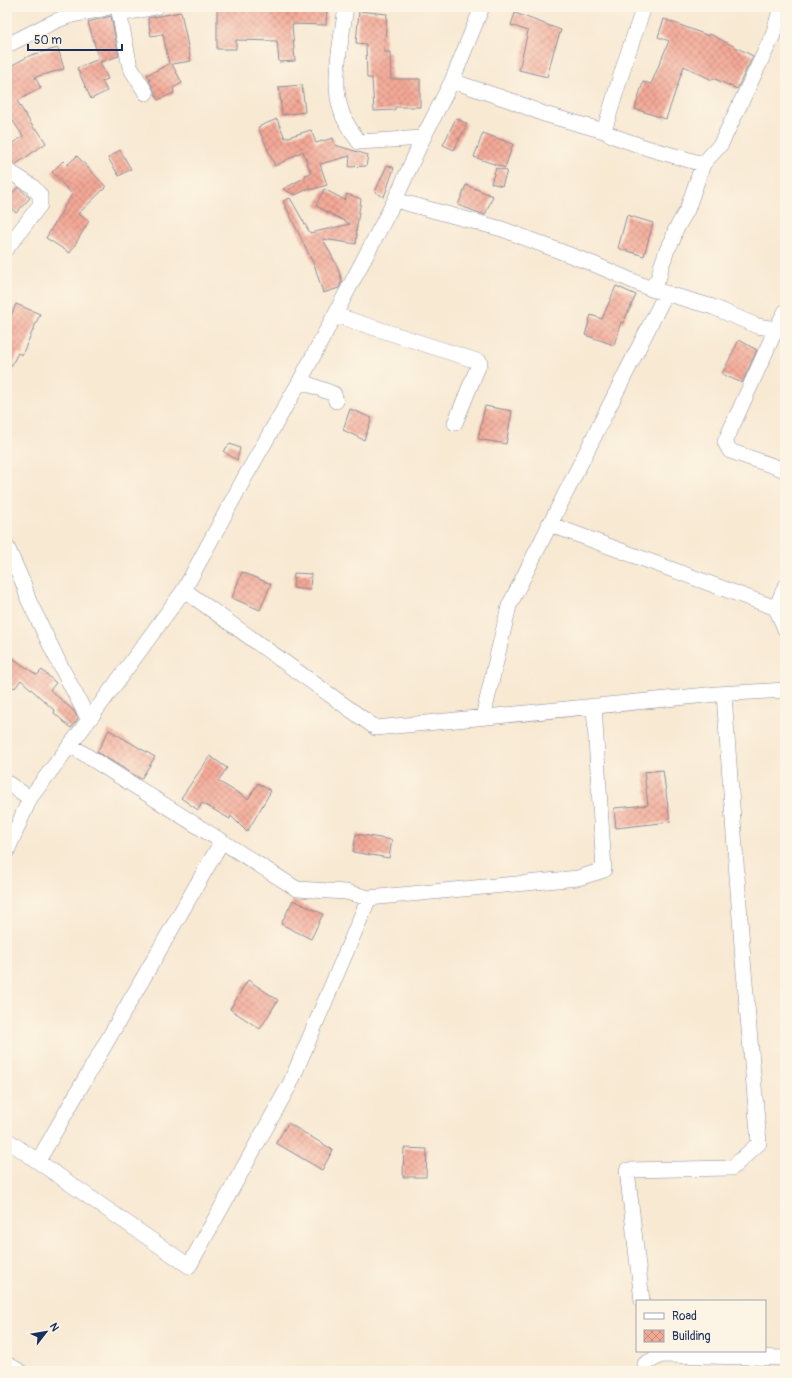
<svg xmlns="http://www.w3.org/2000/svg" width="792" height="1378" viewBox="0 0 792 1378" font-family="Pangolin,sans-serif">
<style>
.building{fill:url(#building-cross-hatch)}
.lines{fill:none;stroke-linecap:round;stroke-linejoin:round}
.minor-casing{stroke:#8a8c98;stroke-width:16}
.minor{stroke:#fff;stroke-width:15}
</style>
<defs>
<pattern id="building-cross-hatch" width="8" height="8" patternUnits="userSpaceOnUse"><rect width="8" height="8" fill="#f4a997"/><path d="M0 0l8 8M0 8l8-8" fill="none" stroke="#c58a7e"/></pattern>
</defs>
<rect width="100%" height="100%" fill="#fcf5e5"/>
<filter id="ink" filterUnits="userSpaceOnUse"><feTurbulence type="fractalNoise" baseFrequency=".025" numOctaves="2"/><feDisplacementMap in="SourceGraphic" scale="8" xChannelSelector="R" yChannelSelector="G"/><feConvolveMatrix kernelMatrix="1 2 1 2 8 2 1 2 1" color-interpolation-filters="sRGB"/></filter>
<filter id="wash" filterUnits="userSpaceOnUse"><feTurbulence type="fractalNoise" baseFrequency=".012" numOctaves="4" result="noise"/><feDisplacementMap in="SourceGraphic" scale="16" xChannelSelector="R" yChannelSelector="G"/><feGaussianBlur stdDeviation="0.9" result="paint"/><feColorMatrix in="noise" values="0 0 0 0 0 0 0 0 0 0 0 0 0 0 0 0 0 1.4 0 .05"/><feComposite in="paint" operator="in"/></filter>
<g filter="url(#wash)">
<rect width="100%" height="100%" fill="#f8e9d3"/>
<g id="blocks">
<path class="building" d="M217,7l54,2v-2h56l-1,18 -34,-1 3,37 -16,1 -2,-21 -41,-1v9h-19z
M359,11l28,3 -3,38h6l1,27h29v28h-25v3l-21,1 -2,-33h-5l-1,-34 -10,-1z
M181,12l10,49 -19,3 10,19 -9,5 1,5 -16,7 -11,-25 22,-11 -6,-30 -12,2 -3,-18z
M515,13l46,17 -7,20 -7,27 -28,-7 9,-39 -17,-6z
M111,16l8,40 -19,6 8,17 -6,2 5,10 -16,8 -14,-31 22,-9 -11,-37z
M664,19l45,17 1,-2 43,22 -16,33 -24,-11 -1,2 -28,-14 -18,53 -31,-10 8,-27 8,2 18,-43 -11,-4z
M58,48l6,21 -29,8 6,11 -24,13 18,29 2,-1 9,14 -31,22 -8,-5v-12l16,-12 -14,-21h-2v-47l24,-13z
M302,85l3,27 -23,3 -3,-28z
M456,118l11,6 -13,26 -11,-5z
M277,119l8,19 26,-8 5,13 17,-5 2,7 33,10 -2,11 -17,1 1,-11 -30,8 7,21 -17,5v-2l-15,7 -12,-6 23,-12 -1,-2 6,-2 -8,-22 -28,15 -17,-39z
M483,133l30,11 -8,24 -31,-11z
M120,150l11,19 -12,7 -11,-18z
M77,156l29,31 -28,27 11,7 -19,32 -24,-15 26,-44 -20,-22 11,-11 4,4z
M387,165l7,3 -10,29 -9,-5z
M496,168l11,3 -5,15 -11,-3z
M466,185l27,11 -8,19 -27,-10z
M18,187l12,11 -14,15 -9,-8v-6z
M324,189l21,11 2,-6 14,5 -5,33 1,1 -1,11 -33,-5 14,27 5,15 -3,7 -16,5 -8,-26 -32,-66 7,-3 20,35 40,-9 -34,-18z
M627,215l26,8 -9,33 -26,-8z
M616,286l20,9 -13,28 -2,-1 -7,23 -29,-10 6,-20 11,4z
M16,304l24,10 -18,41 -4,-2 -11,21v-49z
M739,340l18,10 -15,33 -20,-9z
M485,406l27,5 -6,33 -28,-5z
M350,409l22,9 -8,22 -21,-10z
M230,444l10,4 -3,12 -14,-9z
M242,572l29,12 -11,26 -28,-12z
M294,573l17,1 -1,16 -17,-2z
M7,654l30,21 5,-5 14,13 -6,7 24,21 4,8 -7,9 -17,-15 1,-2 -34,-31 -6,8 -8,-5z
M109,730l46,27 -14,22 -44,-27z
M210,756l17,12 -9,13 30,18 10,-16 13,8 -24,41 -16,-16 -1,3 -28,-16 -4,7 -17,-12z
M663,770l7,52 -54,6 -2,-20 34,-3 -4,-33z
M356,834l36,6 -3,18 -36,-6z
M293,900l30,14 -12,25 -30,-15z
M248,980l30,20 -18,29 -30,-20z
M288,1123l45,27 -11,20 -46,-27z
M404,1148l23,1 -1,28h-23z"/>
</g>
</g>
<g filter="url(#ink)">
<use href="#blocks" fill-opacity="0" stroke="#8a8c98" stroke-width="1"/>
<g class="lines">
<defs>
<path id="minor" d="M118,7l12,60 16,26
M346,7c-4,30 -15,74 -5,103 3,12 11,22 18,32l64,-4
M121,14l35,-7
M7,45c20,-9 39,-21 59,-28 14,-5 29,-5 43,-10
M452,81l60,20 32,13 60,17 12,6 31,11 56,16 18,-20 52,-109 8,-28
M604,131l22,-72 18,-52
M7,170l25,16 8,9v10l-33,43
M395,200l107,29 94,36 55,24 62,18 44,19 19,3 9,-17
M651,289l8,-12 2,-10 6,-17 6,-11 2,-8 12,-21 16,-46
M335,315l145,47 -25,61
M776,329l-51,113 5,9 55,19
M300,381l34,13 2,7
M549,524l227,84 9,-21
M7,547l17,38 4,14 32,66 29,55
M184,590l192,138 341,-34 68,-4
M776,608l9,21
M483,717l26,-111 157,-313
M70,745l227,144 49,3 23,6 209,-20 26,-8 -10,-164
M7,783l23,15
M7,851l23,-53 59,-78 95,-130 61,-113 55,-96 95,-181 28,-62 29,-57 30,-74
M7,1140l182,126 101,-182 79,-186
M38,1161l184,-320
M642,1301l-15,-131 105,-2 27,-25 -16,-183 -19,-266
M7,1364l12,7
M645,1364l16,-9 124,3"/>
</defs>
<use href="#minor" class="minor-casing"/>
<use href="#minor" class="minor"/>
</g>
</g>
<rect width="792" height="1378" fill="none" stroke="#fcf5e5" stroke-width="24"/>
<rect x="636" y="1300" width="130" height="52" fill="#fcf5e5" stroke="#a2a6af"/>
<rect x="644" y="1313" width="20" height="6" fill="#ffffff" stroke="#a2a6af"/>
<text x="672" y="1320" font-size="12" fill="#1b2f5e">Road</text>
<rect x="644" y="1330" width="20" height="12" fill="url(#building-cross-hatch)" stroke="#a2a6af"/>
<text x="672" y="1340" font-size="12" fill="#1b2f5e">Building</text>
<g transform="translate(46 1332) rotate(59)" stroke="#fcf5e5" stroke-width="3" paint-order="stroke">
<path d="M0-3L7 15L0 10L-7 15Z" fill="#1b2f5e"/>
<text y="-6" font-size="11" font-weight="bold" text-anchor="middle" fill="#1b2f5e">N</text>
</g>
<path d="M28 44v6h94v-6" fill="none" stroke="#1b2f5e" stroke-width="2"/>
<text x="34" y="44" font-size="12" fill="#1b2f5e" stroke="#fcf5e5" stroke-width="3" paint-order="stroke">50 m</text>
</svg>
